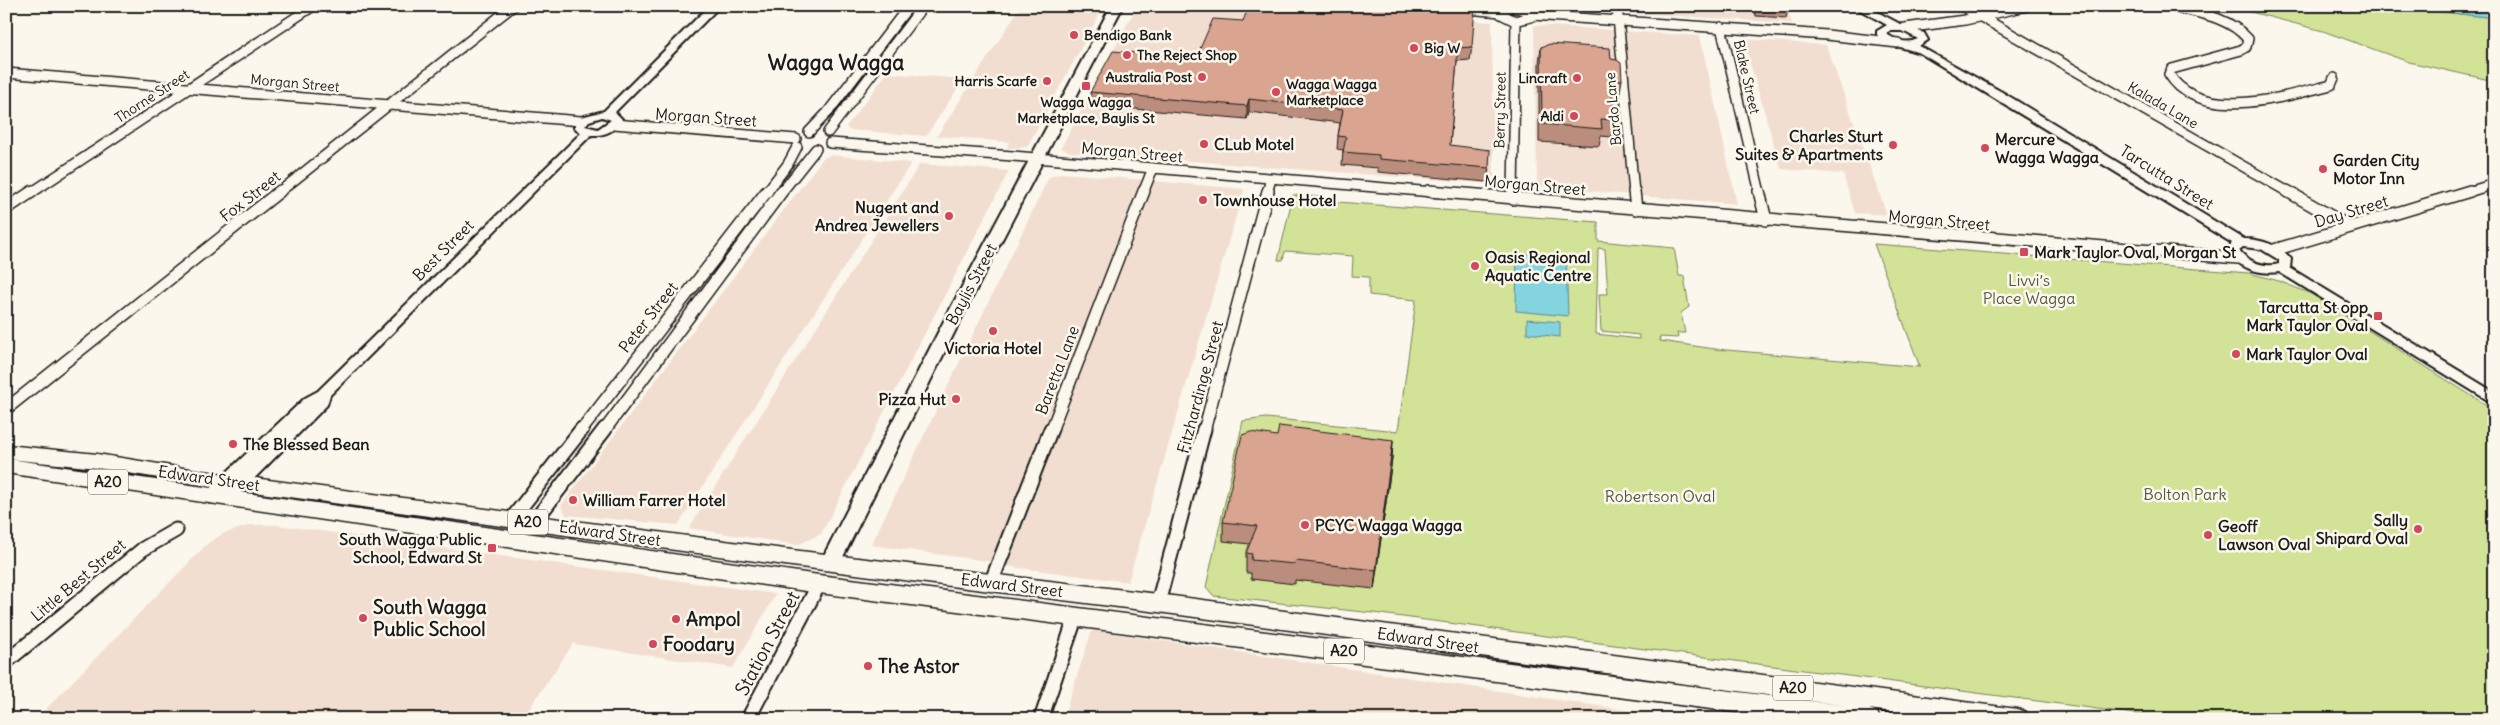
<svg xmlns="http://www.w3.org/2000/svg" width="2500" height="725" viewBox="0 0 2500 725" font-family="Delius,sans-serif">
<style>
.built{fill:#f1ded0}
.green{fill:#d2e397;stroke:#77805a;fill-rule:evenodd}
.water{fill:#84d4e0;stroke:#5a8a92}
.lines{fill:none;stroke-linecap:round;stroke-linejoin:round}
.minor-far2-casing{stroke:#1c1c1c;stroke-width:12}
.minor-far1-casing{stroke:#1c1c1c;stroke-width:14}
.minor-casing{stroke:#1c1c1c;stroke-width:17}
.tertiary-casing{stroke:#1c1c1c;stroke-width:4}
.secondary-casing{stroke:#1c1c1c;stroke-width:4}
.trunk-casing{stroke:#1c1c1c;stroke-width:3}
.minor-far2{stroke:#fbf7ec;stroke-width:9}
.minor-far1{stroke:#fbf7ec;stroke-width:11}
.minor{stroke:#fbf7ec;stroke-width:13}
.tertiary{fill:#fbf7ec;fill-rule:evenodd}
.secondary{fill:#fbf7ec;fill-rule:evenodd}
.trunk{fill:#fbf7ec;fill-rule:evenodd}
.wall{fill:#bb8d7c;stroke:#1c1c1c}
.shaded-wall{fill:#987365;stroke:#1c1c1c}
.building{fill:#d9a490;stroke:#1c1c1c}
.poi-dot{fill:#d1495b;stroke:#fbf7ec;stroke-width:2}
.labels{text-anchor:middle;stroke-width:5;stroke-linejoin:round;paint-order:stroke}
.far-poi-label{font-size:14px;font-weight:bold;fill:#1c1c1c;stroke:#fbf7ec;text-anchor:start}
.far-street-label{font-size:14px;fill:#1c1c1c;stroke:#fbf7ec}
.shield{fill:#fbf7ec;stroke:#5f5e5a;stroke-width:1}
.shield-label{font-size:15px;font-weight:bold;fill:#1c1c1c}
.street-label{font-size:16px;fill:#1c1c1c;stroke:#fbf7ec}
.poi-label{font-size:16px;font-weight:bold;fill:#1c1c1c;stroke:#fbf7ec;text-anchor:start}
.park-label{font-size:16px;fill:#535841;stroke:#fbf7ec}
.near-poi-label{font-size:19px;font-weight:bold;fill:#1c1c1c;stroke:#fbf7ec;text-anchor:start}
.near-street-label{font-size:19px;fill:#1c1c1c;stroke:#fbf7ec}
.far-town-label{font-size:21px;font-weight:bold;fill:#1c1c1c;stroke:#fbf7ec}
</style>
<rect width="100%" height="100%" fill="#fbf7ec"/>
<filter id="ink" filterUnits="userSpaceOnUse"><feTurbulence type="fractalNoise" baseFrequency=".02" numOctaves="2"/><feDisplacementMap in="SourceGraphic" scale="10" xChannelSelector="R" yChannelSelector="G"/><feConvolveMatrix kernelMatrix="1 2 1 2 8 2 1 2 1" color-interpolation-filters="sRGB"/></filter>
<g filter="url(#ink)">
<path class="built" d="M1021,6h83l-77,141 -20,1 2,-6 -72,-6z
M1137,6h115l240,16 2,162 -424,-32 -9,-4z
M1622,6h164l6,17 -161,-10 -8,-3z
M1534,25l80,5 16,165 -93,-9z
M1623,31l77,5 37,168 -98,-8z
M1743,39l83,6 61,170 -32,-2 -12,-39 -62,-5z
M887,73l77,6 -38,57 -77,-6 -3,-3z
M831,155l80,8 -233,362 -112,-10 -5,-9 262,-348z
M920,164l89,7 -188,363 -24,11 -108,-17z
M1062,173l83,7 -151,382 -123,-17 178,-368z
M1153,181l91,8 -116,393 -124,-16z
M250,525h27l499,69 -43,74 -160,-24 -51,75h-486l171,-175 15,-10z
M1092,630l460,69 133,20h-622z"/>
<path class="green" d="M2228,6h165l101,12v63l-85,-19 -86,-31z
M1293,195l41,3v6l4,-2 260,20v19l76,7 5,28h5l5,31 -8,6 4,20h-8l1,5 -19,-1 1,4 55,8 205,18 -46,-123 375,29 30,8 32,13 183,116v309h-321l-800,-106 -159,-17 -8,-9 37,-166 23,-3 132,13 18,-131 -47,-5v-18l-17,-1 1,-20 -68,-5 -2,9h-5zM1598,248l7,1 3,45h-9l2,37 38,4v4l-43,-5z"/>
<path class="water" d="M2393,6h101v12z
M1517,253l49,5 2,58 -52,-5z
M1527,319l33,3v15l-33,-4z"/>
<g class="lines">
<defs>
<path id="minor-far2" d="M1432,6l69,6
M1617,6l17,187
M1962,6l328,187
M2169,6c29,7 59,10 79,33l-2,8 -5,3 -69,19 -3,5c30,50 118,22 162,11l3,-7
M1512,7l17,4 2,6 -16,4 -14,-7 3,-5z
M1532,15l295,20 71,8
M1721,27l39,166
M1905,28l60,-8 62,-14
M6,73l575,48
M614,124l182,15
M809,132l19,-20 81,-106
M828,132l95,-126
M830,143l183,13 431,37
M31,193l282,-187
M278,193l235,-187
M766,193l22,-29 9,-17
M781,193l35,-44
M1143,193l10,-25
M1267,193l4,-14
M1513,193l3,-172
M2465,193l29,-9"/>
<path id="minor-far1" d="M1429,191l809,67
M1634,191l2,18
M1759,191l7,29
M2287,191l63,36
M1513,199v-8
M6,209l27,-18
M2274,250l196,-59
M6,409l274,-218
M581,431l186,-240
M604,431l178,-240
M1051,431l93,-240
M1204,431l64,-240"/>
<path id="minor" d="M511,520l71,-91
M534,522l71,-93
M991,583l60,-154
M1158,603l46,-174
M6,662l137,-113 33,-19
M748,719l71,-135
M1041,719l35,-103"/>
<path id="tertiary" d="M709,6h11l-105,106 7,7c-6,12 -18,17 -31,16l-261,260 -3,10 -97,98h-10l-3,-4 -7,4 -5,-2 -3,-4 3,-4 100,-95 13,-7 263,-258 -7,-6 7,-10 23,-6zM602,117l9,3 -13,9 -13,-3 4,-5z
M1853,6h13l36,19 22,8 4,7 -9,6 83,46 242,147c17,0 36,6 47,20l-1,9 204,124v12l-215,-132c-21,3 -41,-4 -52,-22l5,-7 -312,-190 -33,-10 -10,-8v-4l10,-6zM1890,31h13l15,8c-11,5 -22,2 -31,-5zM2243,247l18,2 18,11v4c-15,4 -31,-2 -40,-14z"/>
<path id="secondary" d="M1111,6h12l-160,309 -123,248 -3,5 -7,2 -7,-2 -3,-5 127,-248z"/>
<path id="trunk" d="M6,445l91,9 105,17 590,79 366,44 859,115 9,3 3,7h-89l-71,-10 8,3 3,7h-93l-968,-126 -813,-120zM9,459l88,9 105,17 590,81 366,46 690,94 -1029,-131z"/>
</defs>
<use href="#minor-far2" class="minor-far2-casing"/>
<use href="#minor-far1" class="minor-far1-casing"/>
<use href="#minor" class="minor-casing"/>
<use href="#tertiary" class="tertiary-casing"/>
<use href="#secondary" class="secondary-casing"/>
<use href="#trunk" class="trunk-casing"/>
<use href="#minor-far2" class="minor-far2"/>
<use href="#minor-far1" class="minor-far1"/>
<use href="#minor" class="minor"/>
<use href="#tertiary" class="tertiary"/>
<use href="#secondary" class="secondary"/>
<use href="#trunk" class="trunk"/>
</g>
<path class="wall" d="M1753,6h34l1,4 -2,8 -30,-2z
M1243,21l229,26 -2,13 -13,1 -7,84 39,23 -2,14 -109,-10v-4l-36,-3 1,-15 -6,-1 1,-13 2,-13 -91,-11 -2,7 -156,-14 -1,-13 106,-34z
M1541,47l70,12 11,21 -3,16h-7l3,24 -3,17 -11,-1 -2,10 -60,-4v-79z
M1277,436l116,4 -1,19 -18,130 -79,-9v4l-44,-5v-6h-5v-20l4,-9 -27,-3v-19z"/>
<path class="shaded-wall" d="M1249,99v13l-2,7v-13z
M1393,440l-1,19 -18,130 2,-19z"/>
<path class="building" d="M1249,6h226l-3,41 -14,1 -8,97 40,5 -1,18 -110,-9v-4l-36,-3 3,-15 -8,-1 5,-26 -94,-11 -2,7 -157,-14 23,-41 83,7 17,-39 30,2z
M1757,6h30l1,4 -30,-2z
M1550,44l60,4 1,11 6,1 4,3 1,17 -12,-1 5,41 -14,-1 1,10 -60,-5 -1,-77z
M1279,426l114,14 -17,130 -80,-9 -1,3 -44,-4 1,-6 -6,-1 11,-27 -34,-4 19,-87 9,-3 26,4z"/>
</g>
<g class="poi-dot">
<circle cx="1074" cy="35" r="5"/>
<circle cx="1414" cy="48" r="5"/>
<circle cx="1127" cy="55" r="5"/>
<circle cx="1202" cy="77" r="5"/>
<circle cx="1577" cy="78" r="5"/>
<circle cx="1047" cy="81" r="5"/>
<rect x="1081" y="81" width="10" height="10" rx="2.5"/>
<circle cx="1276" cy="92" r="5"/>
<circle cx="1574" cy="116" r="5"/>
<circle cx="1204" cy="144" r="5"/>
<circle cx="1893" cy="145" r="5"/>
<circle cx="1985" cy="148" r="5"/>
<circle cx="2323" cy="169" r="5"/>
<circle cx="1203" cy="200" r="5"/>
<circle cx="949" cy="216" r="5"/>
<rect x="2019" y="247" width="10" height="10" rx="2.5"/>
<circle cx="1475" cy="266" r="5"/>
<rect x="2373" y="311" width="10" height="10" rx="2.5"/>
<circle cx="993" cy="331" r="5"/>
<circle cx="2236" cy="354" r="5"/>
<circle cx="956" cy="399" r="5"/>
<circle cx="233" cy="444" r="5"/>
<circle cx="573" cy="500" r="5"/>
<circle cx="1305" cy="525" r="5"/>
<circle cx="2418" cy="529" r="5"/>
<circle cx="2208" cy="535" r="5"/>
<rect x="487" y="543" width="10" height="10" rx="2.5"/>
<circle cx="363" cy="618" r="5"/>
<circle cx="676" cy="619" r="5"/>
<circle cx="653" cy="644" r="5"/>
<circle cx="868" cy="666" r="5"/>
</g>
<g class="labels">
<g class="far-poi-label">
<text x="1084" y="40">Bendigo Bank</text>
<text x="1424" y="53">Big W</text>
<text x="1137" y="60">The Reject Shop</text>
<text x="1192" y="82" text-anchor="end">Australia Post</text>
<text x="1567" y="83" text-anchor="end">Lincraft</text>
<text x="1037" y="86" text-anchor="end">Harris Scarfe</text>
<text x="1286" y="89">Wagga Wagga<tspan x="1286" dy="16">Marketplace</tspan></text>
<text x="1086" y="107" text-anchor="middle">Wagga Wagga<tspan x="1086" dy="16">Marketplace, Baylis St</tspan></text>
<text x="1564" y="121" text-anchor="end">Aldi</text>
</g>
<g class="far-street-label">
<text transform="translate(1747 77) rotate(77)" y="5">Blake Street</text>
<text transform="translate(295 83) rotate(5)" y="5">Morgan Street</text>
<text transform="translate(152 96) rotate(-33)" y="5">Thorne Street</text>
<text transform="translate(2163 105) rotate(30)" y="5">Kalada Lane</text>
<text transform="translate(1613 109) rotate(-95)" y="5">Bardo Lane</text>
<text transform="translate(1500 110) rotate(-89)" y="5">Berry Street</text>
</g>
<g class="shield">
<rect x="88" y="469.5" width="40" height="25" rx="4"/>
<rect x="508" y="509.5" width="40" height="25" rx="4"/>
<rect x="1324" y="638.5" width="40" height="25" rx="4"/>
<rect x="1773" y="675.5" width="40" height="25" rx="4"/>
</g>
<g class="shield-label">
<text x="108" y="487">A20</text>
<text x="528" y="527">A20</text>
<text x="1344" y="656">A20</text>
<text x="1793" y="693">A20</text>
</g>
<g class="street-label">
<text transform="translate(706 117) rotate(4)" y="6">Morgan Street</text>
<text transform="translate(1132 152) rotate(5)" y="6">Morgan Street</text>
<text transform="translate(2167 177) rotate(32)" y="6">Tarcutta Street</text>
<text transform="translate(1535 185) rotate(5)" y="6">Morgan Street</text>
<text transform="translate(250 196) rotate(-38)" y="6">Fox Street</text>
<text transform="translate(2351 211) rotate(-17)" y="6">Day Street</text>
<text transform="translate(1939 220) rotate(5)" y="6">Morgan Street</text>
<text transform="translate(443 250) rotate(-45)" y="6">Best Street</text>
<text transform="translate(971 284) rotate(-62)" y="6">Baylis Street</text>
<text transform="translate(648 317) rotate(-52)" y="6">Peter Street</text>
<text transform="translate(1057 370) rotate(-69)" y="6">Baretta Lane</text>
<text transform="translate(1200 387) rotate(-75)" y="6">Fitzhardinge Street</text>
<text transform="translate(209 478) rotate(8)" y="6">Edward Street</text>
<text transform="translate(610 533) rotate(8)" y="6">Edward Street</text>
<text transform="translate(78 580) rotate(-40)" y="6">Little Best Street</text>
<text transform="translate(1012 585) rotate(7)" y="6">Edward Street</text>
<text transform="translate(1428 640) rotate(8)" y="6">Edward Street</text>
</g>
<g class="poi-label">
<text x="1883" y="142" text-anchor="end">Charles Sturt<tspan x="1883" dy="18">Suites &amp; Apartments</tspan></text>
<text x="1995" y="145">Mercure<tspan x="1995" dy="18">Wagga Wagga</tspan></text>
<text x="1214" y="150">CLub Motel</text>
<text x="2333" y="166">Garden City<tspan x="2333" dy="18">Motor Inn</tspan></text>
<text x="1213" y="206">Townhouse Hotel</text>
<text x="939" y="213" text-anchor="end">Nugent and<tspan x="939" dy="18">Andrea Jewellers</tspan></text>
<text x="2034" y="258">Mark Taylor Oval, Morgan St</text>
<text x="1485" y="263">Oasis Regional<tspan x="1485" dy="18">Aquatic Centre</tspan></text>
<text x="2368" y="313" text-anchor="end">Tarcutta St opp<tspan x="2368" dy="18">Mark Taylor Oval</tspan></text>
<text x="993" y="354" text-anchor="middle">Victoria Hotel</text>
<text x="2246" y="360">Mark Taylor Oval</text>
<text x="946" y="405" text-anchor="end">Pizza Hut</text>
<text x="243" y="450">The Blessed Bean</text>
<text x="583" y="506">William Farrer Hotel</text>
<text x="2408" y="526" text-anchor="end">Sally<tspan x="2408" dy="18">Shipard Oval</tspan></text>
<text x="1315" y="531">PCYC Wagga Wagga</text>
<text x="2218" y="532">Geoff<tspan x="2218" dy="18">Lawson Oval</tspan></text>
<text x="482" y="545" text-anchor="end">South Wagga Public<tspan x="482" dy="18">School, Edward St</tspan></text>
</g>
<g class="park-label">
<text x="2029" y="286">Livvi’s<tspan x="2029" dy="18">Place Wagga</tspan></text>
<text x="2185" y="500">Bolton Park</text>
<text x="1660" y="502">Robertson Oval</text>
</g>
<g class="near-poi-label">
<text x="373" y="614">South Wagga<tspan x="373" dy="22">Public School</tspan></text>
<text x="686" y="626">Ampol</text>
<text x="663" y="651">Foodary</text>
<text x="878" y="673">The Astor</text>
</g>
<g class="near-street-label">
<text transform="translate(767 643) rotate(-62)" y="7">Station Street</text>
</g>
<g class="far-town-label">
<text x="836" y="70">Wagga Wagga</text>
</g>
</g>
<rect width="2500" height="725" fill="none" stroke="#fbf7ec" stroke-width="25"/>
<rect x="12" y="12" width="2475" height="700" fill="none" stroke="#1c1c1c" stroke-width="2" filter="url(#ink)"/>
</svg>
